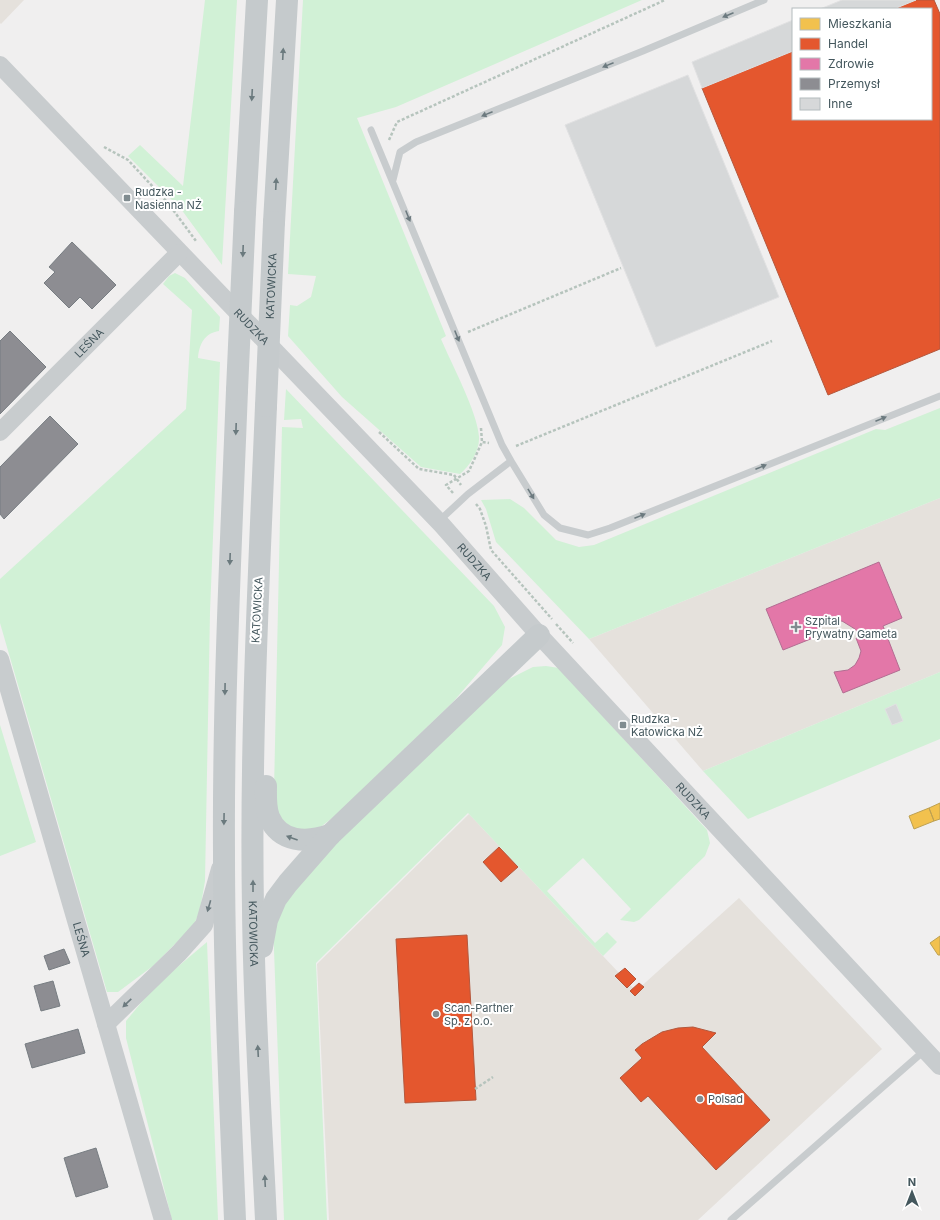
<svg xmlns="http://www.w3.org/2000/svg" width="940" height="1220" viewBox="0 0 940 1220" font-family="Inter,sans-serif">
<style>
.commercial{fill:#e5e1dc}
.green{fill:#d1f1d6}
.homes{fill:#f2c14e;stroke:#bea152}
.shops{fill:#e4572e;stroke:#b4573c}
.health{fill:#e377a8;stroke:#b36d92}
.industry{fill:#8d8d92;stroke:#777d82}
.building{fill:#d6d8d9;stroke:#e1e1e2}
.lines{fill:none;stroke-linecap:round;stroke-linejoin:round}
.path{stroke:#b6c4bd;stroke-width:2.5;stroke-dasharray:3 2;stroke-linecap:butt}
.service{stroke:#c8ccce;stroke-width:7}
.tertiary{stroke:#c8ccce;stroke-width:18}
.primary{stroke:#c5cacc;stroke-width:22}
.primary-bridge{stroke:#c5cacc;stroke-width:22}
.oneway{fill:#6c7a7f}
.oneway2{fill:#6b7a7e}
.poi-dot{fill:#808c90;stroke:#fff;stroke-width:1.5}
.labels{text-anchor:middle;stroke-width:4;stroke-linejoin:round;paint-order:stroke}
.poi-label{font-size:11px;fill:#44575d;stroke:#fff;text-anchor:start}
.street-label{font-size:11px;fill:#44575d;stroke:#fff}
</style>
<rect width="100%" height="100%" fill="#f0efef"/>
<path class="commercial" d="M0,0h24l-23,24 -1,-1z
M940,498v174l-237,99 -114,-132z
M469,814l167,177 103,-93 143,151 -184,171h-369l-12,-256z"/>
<path class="green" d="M205,0h32l-15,265 -41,-56 -53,-53 12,-11 43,41z
M303,0h339l-246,107 -39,11 89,218 -5,3c10,24 37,74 38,98 1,13 -9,29 -19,37l-39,-7 -79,-70 -54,-61 2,-31 7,1 14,-9 5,-21 -28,-2z
M175,273l10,5 35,39 -1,14c-14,2 -20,13 -21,27l22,4 -10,250 -5,269 -5,29 -6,15 -41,41 -35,26h-11l-107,-369v-44l186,-170 6,-99 -29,-26 6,-8z
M286,389l208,217 11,21 -3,18 -49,57 -117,113 -18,14h-26l-14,-14 -4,-25 8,-363 21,1 -2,-9 -17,1z
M940,408v90l-351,141 -93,-97 -10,-33 -5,-9 29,-1 14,9 32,32 23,7 15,-2 282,-116 9,1z
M546,666l13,2 148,162 3,13 -5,13 -66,64 -5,2 -14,-2 11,-11 -48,-51 -36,33 48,52 12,-11 10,10 -14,14 -135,-143 -152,150 11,257h-43l-11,-297 22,-41 208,-200 30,-15z
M940,672v67l-192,80 -45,-48z
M0,725l36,117 -36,14z
M207,942l11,278h-46l-46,-182v-17l29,-35z"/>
<path class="homes" d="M940,803v16l-6,2 -5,-13z
M929,808l5,13 -20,8 -5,-13z
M940,936v19h-2l-8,-12z"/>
<path class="shops" d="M916,0h18l6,14v335l-112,46 -126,-307 91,-37v68h138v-110h-37z
M499,847l19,20 -17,15 -18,-20z
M467,935l9,165 -71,3 -9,-164z
M625,968l11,11 -9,9 -12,-12z
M639,983l5,4 -9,9 -5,-5z
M693,1027l23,6 -14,14 68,73 -54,50 -68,-74 -7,6 -21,-24 22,-20 -7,-8 7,-6 20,-12 16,-4z"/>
<path class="health" d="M879,562l23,56 -19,8 17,44 -57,23 -9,-21 14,-2 7,-5 4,-7 2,-7 -5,-13 4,-2 -5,-7 -13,-8 -14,2 -10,6 -5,9 -30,12 -17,-41z"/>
<path class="industry" d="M72,242l44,43 -24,24 -12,-12 -11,11 -25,-25 11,-11 -6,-5z
M10,331l36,36 -46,47v-73z
M50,416l28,28 -74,75 -4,-5v-47z
M64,949l6,14 -21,7 -5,-14z
M53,981l7,25 -19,5 -7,-25z
M78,1029l7,24 -53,15 -7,-24z
M96,1148l12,39 -32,10 -12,-39z"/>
<path class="building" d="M842,0h74l-22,9h-74z
M793,20v31l-91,37 -10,-26z
M688,75l91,222 -123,50 -91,-222z
M896,704l7,17 -11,4 -7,-16z"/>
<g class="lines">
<path class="path" d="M389,140l8,-18 268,-122
M104,147l24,13 40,43 28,38
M468,332l153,-64
M481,428l1,14
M379,432l40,37 35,6 7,10
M516,446l256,-105
M453,493l-7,-8 23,-14 13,-29 7,1
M476,504l4,5 6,17 5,24 61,69
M556,624l17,19
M475,1089l18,-12"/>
<path class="service" d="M371,130l131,315 9,16 33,54 16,13 28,7 22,-7 330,-132
M393,180l7,-28 16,-10 227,-91 121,-51
M439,521l29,-27 43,-33
M731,1220l194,-170"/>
<g class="tertiary">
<path id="s1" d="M0,65l442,460 97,110 401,431"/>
<path id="s2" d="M0,432l179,-179"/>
<path id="s3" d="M0,659l163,561"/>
<path d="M106,1024l73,-71 25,-28 16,-56"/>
</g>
<g class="primary">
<path d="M245,212l12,-212"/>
<path d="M274,222l13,-222"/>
<path id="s4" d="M266,406c-7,168 -16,335 -13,503 1,104 8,207 13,311"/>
<path d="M266,786c0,10 -1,21 3,31 11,26 38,26 61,18"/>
<path d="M262,947l5,-27 9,-21 12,-16 42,-48 209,-200"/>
<path d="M235,1220c-5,-122 -11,-245 -11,-367 -1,-154 7,-308 13,-463"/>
</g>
<g class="primary-bridge">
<path d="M237,390l8,-178"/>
<path id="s5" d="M266,406l8,-184"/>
</g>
</g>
<defs><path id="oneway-solid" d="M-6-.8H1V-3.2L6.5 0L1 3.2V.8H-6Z"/></defs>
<g class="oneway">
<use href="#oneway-solid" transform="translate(728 15) rotate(157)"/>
<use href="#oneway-solid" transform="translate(608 65) rotate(158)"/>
<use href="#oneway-solid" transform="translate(487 114) rotate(158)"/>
<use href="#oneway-solid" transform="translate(408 216) rotate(68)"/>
<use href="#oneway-solid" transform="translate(457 336) rotate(68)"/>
<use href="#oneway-solid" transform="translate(881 419) rotate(-22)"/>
<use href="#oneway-solid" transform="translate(761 467) rotate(-22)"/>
<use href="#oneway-solid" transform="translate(531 494) rotate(59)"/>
<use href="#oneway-solid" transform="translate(640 516) rotate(-22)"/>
<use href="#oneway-solid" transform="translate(209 906) rotate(106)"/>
<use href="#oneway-solid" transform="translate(127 1003) rotate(136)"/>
</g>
<g class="oneway2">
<use href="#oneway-solid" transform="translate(283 54) rotate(-87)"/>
<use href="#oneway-solid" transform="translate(252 95) rotate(93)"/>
<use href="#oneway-solid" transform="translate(276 184) rotate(-87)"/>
<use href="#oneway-solid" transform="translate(243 251) rotate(92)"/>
<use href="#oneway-solid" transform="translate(236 429) rotate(92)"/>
<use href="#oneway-solid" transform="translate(230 559) rotate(92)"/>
<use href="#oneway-solid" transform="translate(225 689) rotate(91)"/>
<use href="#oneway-solid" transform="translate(224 819) rotate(91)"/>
<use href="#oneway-solid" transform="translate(292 838) rotate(-160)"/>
<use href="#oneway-solid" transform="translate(253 886) rotate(-90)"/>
<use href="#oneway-solid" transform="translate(258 1051) rotate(-93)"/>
<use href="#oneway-solid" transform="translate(265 1181) rotate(-93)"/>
</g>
<g class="poi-dot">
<rect x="123" y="194" width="8" height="8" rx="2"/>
<path d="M794 621h4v4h4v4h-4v4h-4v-4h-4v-4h4z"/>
<rect x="619" y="721" width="8" height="8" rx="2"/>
<circle cx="436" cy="1014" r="4"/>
<circle cx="700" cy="1099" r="4"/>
</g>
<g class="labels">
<g class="poi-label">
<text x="135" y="196">Rudzka -<tspan x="135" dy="13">Nasienna NŻ</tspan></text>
<text x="805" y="625">Szpital<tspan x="805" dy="13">Prywatny Gameta</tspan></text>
<text x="631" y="723">Rudzka -<tspan x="631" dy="13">Katowicka NŻ</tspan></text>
<text x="444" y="1012">Scan-Partner<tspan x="444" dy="13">Sp. z o.o.</tspan></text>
<text x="708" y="1103">Polsad</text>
</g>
<g class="street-label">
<text dy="4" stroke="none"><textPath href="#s5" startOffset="120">KATOWICKA</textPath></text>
<text dy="4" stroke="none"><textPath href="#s1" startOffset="363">RUDZKA</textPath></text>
<text dy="4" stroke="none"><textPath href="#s2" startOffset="126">LEŚNA</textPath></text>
<text dy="4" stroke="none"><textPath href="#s1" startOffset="687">RUDZKA</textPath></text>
<text transform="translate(257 610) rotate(-87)" y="4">KATOWICKA</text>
<text dy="4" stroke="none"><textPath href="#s1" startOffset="1011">RUDZKA</textPath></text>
<text dy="4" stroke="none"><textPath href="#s4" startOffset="528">KATOWICKA</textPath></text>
<text dy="4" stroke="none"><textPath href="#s3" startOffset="292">LEŚNA</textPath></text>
</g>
</g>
<rect x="792" y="8" width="140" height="112" fill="#ffffff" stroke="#b4bcbe"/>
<rect x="800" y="18" width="20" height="12" fill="#f2c14e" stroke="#b4bcbe"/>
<text x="828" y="28" font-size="12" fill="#44575d">Mieszkania</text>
<rect x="800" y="38" width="20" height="12" fill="#e4572e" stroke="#b4bcbe"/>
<text x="828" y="48" font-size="12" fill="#44575d">Handel</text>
<rect x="800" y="58" width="20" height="12" fill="#e377a8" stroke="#b4bcbe"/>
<text x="828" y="68" font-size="12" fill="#44575d">Zdrowie</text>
<rect x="800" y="78" width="20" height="12" fill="#8d8d92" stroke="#b4bcbe"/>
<text x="828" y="88" font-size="12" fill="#44575d">Przemysł</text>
<rect x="800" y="98" width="20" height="12" fill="#d6d8d9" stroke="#b4bcbe"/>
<text x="828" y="108" font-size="12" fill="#44575d">Inne</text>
<g transform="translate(912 1192)" stroke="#ffffff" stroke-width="3" paint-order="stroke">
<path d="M0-3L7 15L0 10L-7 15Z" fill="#44575d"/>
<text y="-6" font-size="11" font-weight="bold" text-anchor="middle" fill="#44575d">N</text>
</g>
</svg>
